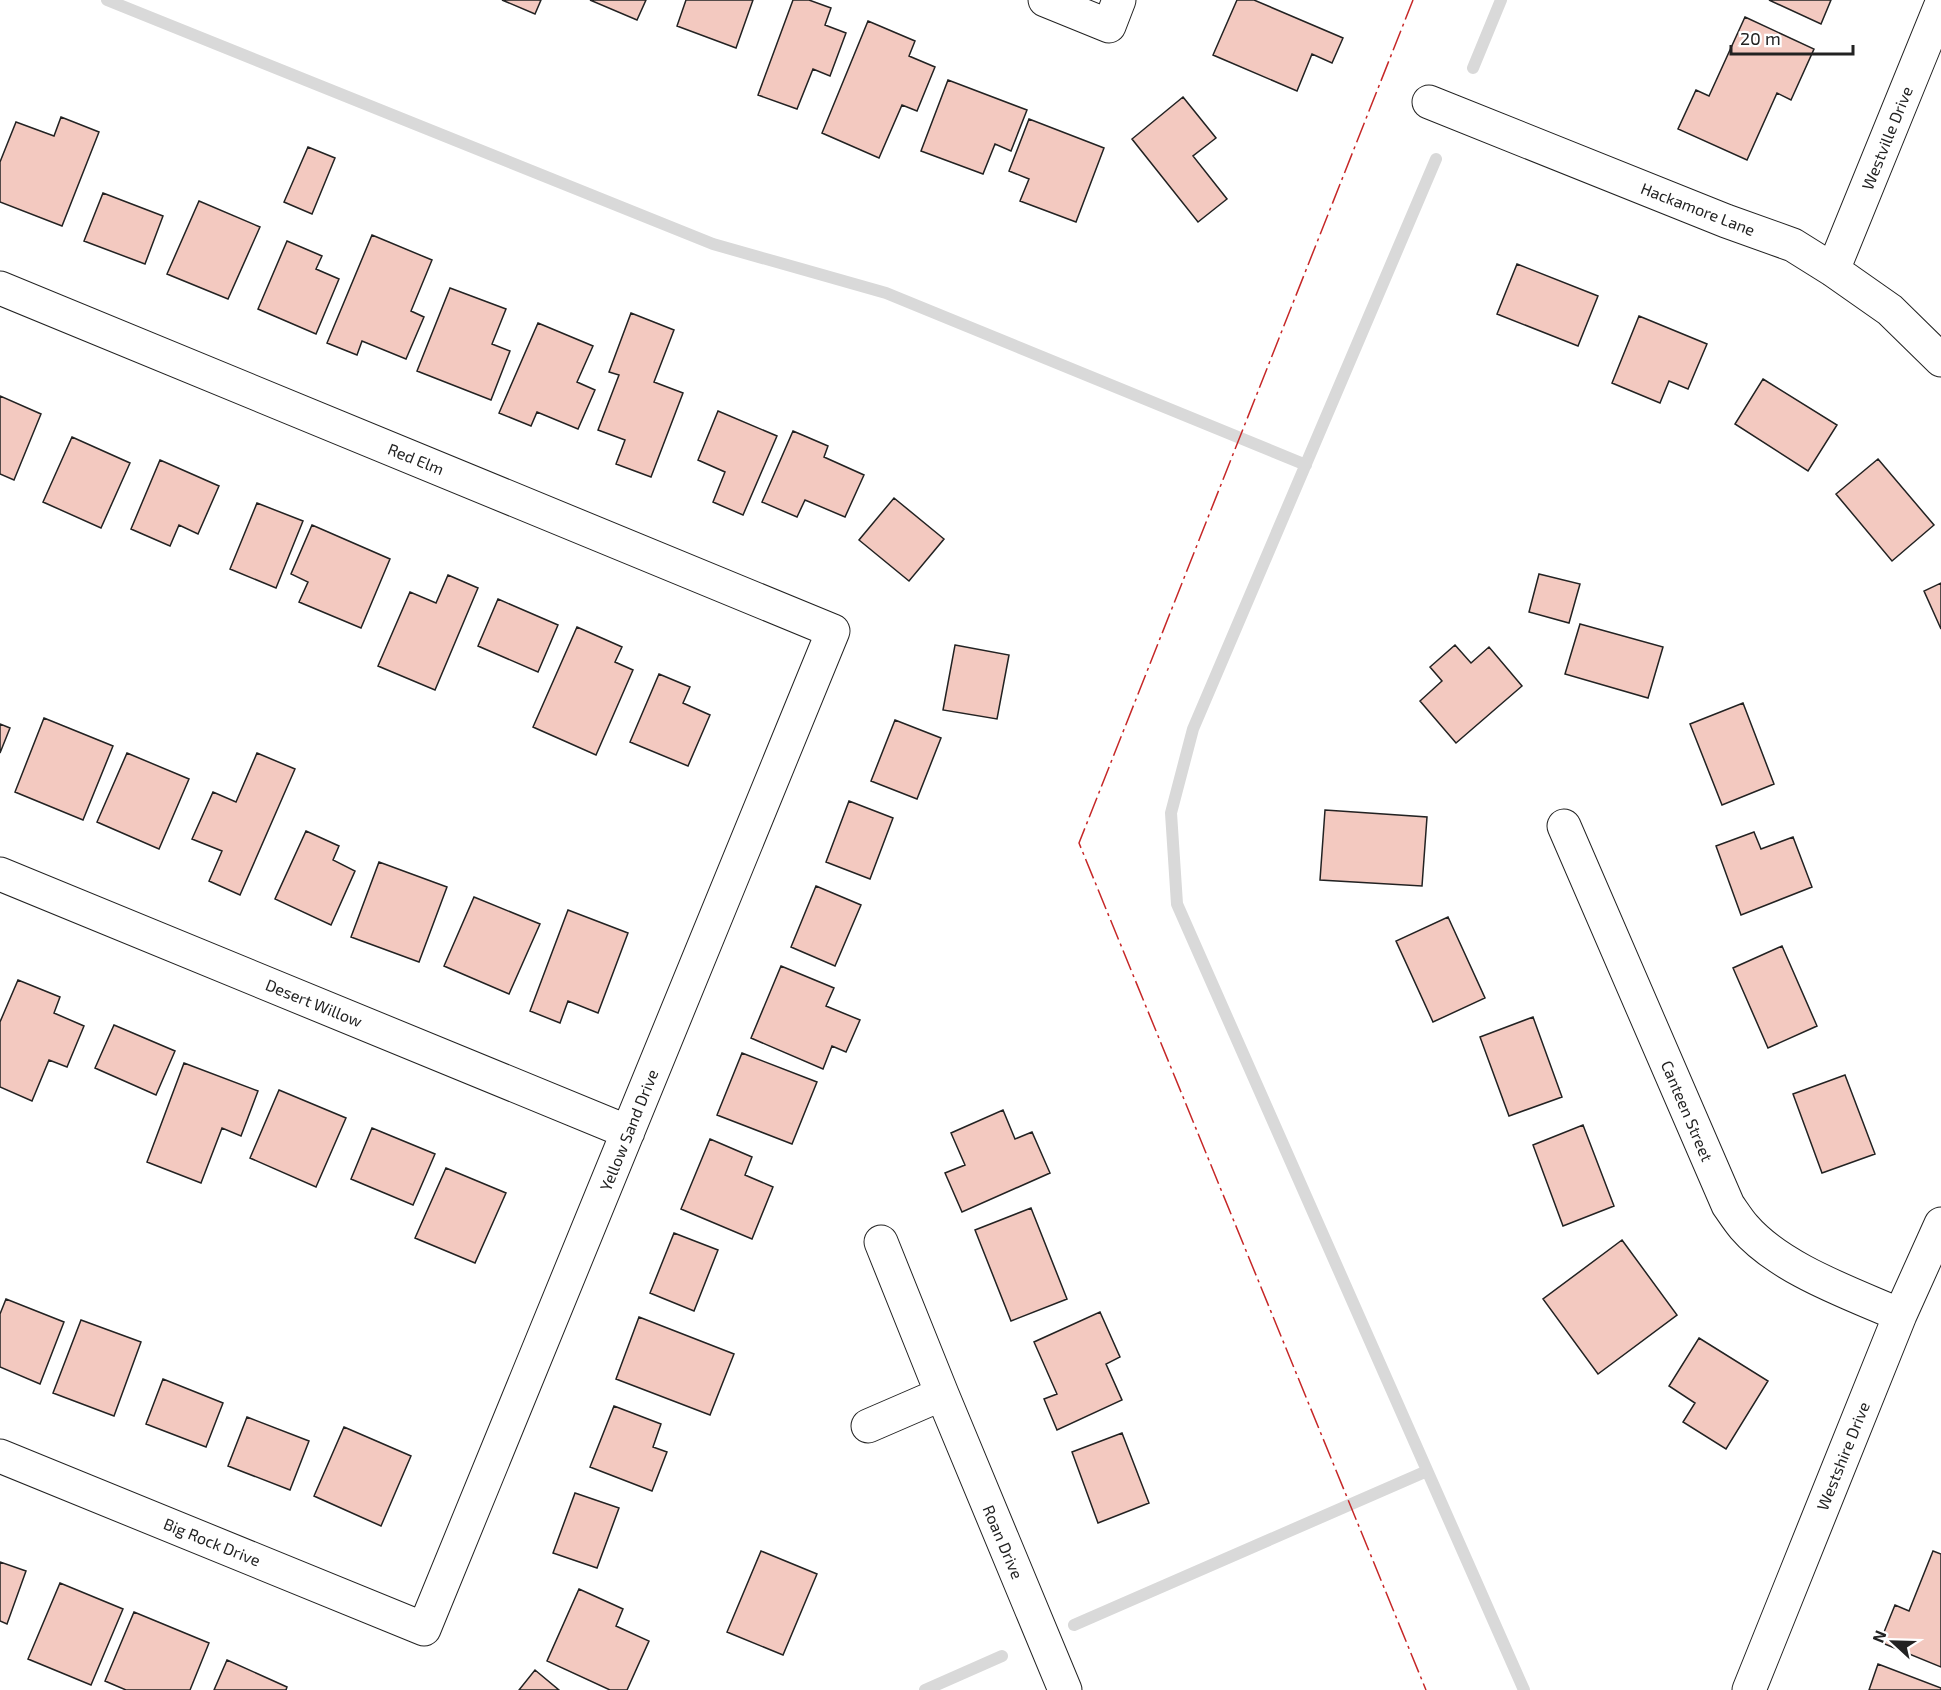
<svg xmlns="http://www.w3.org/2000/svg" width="1941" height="1690" viewBox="0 0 1941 1690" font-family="'Exo 2',sans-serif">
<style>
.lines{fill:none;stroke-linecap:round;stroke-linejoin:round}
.stream{stroke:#d9d9d9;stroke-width:12}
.building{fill:#f3c9c0;stroke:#222;stroke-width:1.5}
.minor-casing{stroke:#222;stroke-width:35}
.minor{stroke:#fff;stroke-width:33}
.power{stroke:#c62828;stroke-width:1.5;stroke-dasharray:21 4.5 3 4.5;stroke-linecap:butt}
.labels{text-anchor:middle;stroke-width:4.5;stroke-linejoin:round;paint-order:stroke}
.street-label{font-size:16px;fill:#222;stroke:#fff}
</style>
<rect width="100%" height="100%" fill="#fff"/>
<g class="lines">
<path class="stream" d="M107,0l606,244 173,49 420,172
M1473,68l28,-68
M1436,159l-243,570 -22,84 6,91 347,786
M1074,1625l353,-154
M925,1690l77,-34"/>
</g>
<path class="building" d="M502,0h39l-6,14z
M590,0h56l-9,20z
M686,0h67l-17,48 -59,-22z
M793,0h16l22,8 -6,17 21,8 -16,43 -17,-7 -16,40 -39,-14z
M1237,0h17l89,38 -11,25 -20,-9 -15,37 -84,-36z
M1769,0h62l-10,24z
M1745,17l69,32 -23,51 -14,-7 -30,67 -69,-31 18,-39 13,6z
M868,21l47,20 -6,15 26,11 -18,44 -15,-6 -23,53 -57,-25z
M948,80l79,30 -16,41 -16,-7 -12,30 -62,-23z
M1183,97l33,41 -23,18 34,43 -29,23 -66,-83z
M61,117l38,15 -37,94 -62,-24v-40l16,-40 38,14z
M1029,119l75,29 -28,74 -56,-21 9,-22 -20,-8z
M308,147l27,11 -23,56 -28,-12z
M103,193l60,23 -18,48 -61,-23z
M199,201l61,26 -32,72 -61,-25z
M372,235l60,25 -21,51 13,6 -18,42 -44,-18 -5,14 -30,-12z
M287,241l35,15 -6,13 23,10 -23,55 -58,-25z
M1517,264l81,32 -20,50 -81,-32z
M450,288l56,21 -14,35 18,7 -19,49 -74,-29z
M631,313l43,17 -20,52 29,11 -32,84 -35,-13 9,-24 -27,-10 21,-55 -10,-3z
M1639,316l68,28 -19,45 -19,-8 -9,22 -48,-20z
M538,323l55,23 -16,36 18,8 -17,39 -41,-17 -6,14 -32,-13z
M1763,379l74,46 -29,46 -73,-47z
M0,396l41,18 -27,66 -14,-6z
M718,411l59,25 -34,79 -30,-13 12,-30 -27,-12z
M793,431l35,15 -4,11 40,18 -19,42 -40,-17 -8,17 -35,-15z
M72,437l58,26 -29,65 -58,-26z
M1878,459l56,66 -42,36 -56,-67z
M160,460l59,26 -21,48 -19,-9 -9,21 -39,-17z
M894,498l50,41 -35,42 -50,-41z
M257,503l46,18 -27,67 -46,-19z
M312,525l78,34 -29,69 -62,-26 9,-20 -17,-8z
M1539,574l41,10 -11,39 -40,-11z
M448,575l30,13 -43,102 -57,-24 32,-74 26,11z
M1941,583v46l-17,-38z
M498,599l60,26 -20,47 -60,-26z
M1580,624l83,23 -15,51 -83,-24z
M577,627l45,20 -7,15 18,8 -37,85 -63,-28z
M955,645l54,10 -12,64 -54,-9z
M1455,645l16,18 18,-16 33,39 -66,57 -36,-42 22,-20 -12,-14z
M659,674l31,13 -7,16 27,12 -22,51 -58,-24z
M1743,703l31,81 -52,21 -32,-81z
M44,718l69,28 -30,74 -68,-28z
M895,720l46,18 -24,61 -46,-18z
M0,724l10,4 -10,25z
M127,753l62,26 -30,70 -62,-27z
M257,753l38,16 -55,126 -31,-14 13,-30 -30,-12 21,-47 23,10z
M849,801l44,17 -23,61 -44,-17z
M1325,810l102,7 -5,69 -102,-6z
M306,831l33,15 -6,14 22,11 -24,54 -56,-26z
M1754,832l7,17 32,-12 19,50 -71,28 -25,-69z
M379,862l68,25 -28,75 -68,-25z
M816,886l45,19 -26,61 -44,-19z
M474,897l66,27 -31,70 -65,-28z
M568,910l60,23 -30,80 -30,-12 -8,22 -30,-12z
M1448,917l37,81 -52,24 -37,-81z
M1782,946l35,80 -49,22 -35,-80z
M781,966l53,22 -8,18 34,14 -14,32 -14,-6 -9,23 -72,-31z
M18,980l42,17 -6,16 30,13 -17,41 -18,-7 -17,41 -32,-14v-65z
M1533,1017l29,80 -53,19 -29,-79z
M114,1025l61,26 -19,44 -61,-27z
M742,1053l75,29 -25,62 -75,-29z
M184,1063l74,28 -17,45 -19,-8 -21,55 -54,-21z
M1845,1075l30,79 -53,19 -29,-79z
M279,1090l67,28 -30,69 -66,-29z
M1003,1110l12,29 17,-7 18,41 -88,39 -17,-39 20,-8 -14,-32z
M1583,1125l31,81 -51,20 -30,-81z
M372,1128l63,26 -22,51 -62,-26z
M710,1139l42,18 -7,18 28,12 -21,52 -71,-30z
M446,1168l60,25 -31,70 -60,-25z
M1031,1208l36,91 -56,22 -36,-91z
M674,1233l44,17 -24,61 -44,-18z
M1622,1240l55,75 -79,59 -55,-75z
M6,1299l58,23 -24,62 -40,-17v-53z
M1100,1312l20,45 -14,7 16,36 -65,30 -13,-31 13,-5 -23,-52z
M639,1317l95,37 -24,61 -94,-36z
M81,1320l60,22 -27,74 -61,-23z
M1699,1338l69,43 -42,68 -43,-27 12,-19 -26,-17z
M163,1379l60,24 -17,44 -60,-23z
M614,1406l47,18 -8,23 14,5 -15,39 -62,-24z
M247,1417l62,24 -19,49 -62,-24z
M344,1427l67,29 -30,70 -67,-30z
M1122,1433l27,70 -51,20 -26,-71z
M575,1493l44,15 -22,60 -44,-15z
M761,1551l56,23 -34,81 -56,-23z
M1933,1551l8,3v113l-61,-25 15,-37 14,6z
M0,1562l26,9 -19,53 -7,-3z
M60,1583l63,26 -32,76 -63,-26z
M579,1589l44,20 -7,17 33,15 -22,49h-17l-63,-29z
M134,1612l75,31 -19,47h-64l-21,-9z
M227,1660l60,27 -1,3h-72z
M1878,1664l63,24v2h-72z
M535,1670l24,20h-40z"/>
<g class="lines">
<defs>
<path id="minor" d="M1045,0l64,26 10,-26
M1429,102l297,119 67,24 40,25 57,40 51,50
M1833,270l108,-265
M0,288l833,343 -409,998 -424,-173
M1564,826l164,379c5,7 10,15 16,22 36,42 106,66 156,88
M0,874l628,258
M881,1242l61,152 123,296
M868,1426l74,-32
M1749,1690l151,-375 41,-91"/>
</defs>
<use href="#minor" class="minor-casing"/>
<use href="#minor" class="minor"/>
<path class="power" d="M1413,0l-334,843 347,847"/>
</g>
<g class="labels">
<g class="street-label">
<text transform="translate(1887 138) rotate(-68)" y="6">Westville Drive</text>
<text transform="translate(1698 209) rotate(21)" y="6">Hackamore Lane</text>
<text transform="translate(416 459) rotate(22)" y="6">Red Elm</text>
<text transform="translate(314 1003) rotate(22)" y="6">Desert Willow</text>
<text transform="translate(1687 1111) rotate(67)" y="6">Canteen Street</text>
<text transform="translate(629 1130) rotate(-68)" y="6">Yellow Sand Drive</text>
<text transform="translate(1843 1456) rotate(-68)" y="6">Westshire Drive</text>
<text transform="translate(212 1542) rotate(22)" y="6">Big Rock Drive</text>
<text transform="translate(1003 1542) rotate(67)" y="6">Roan Drive</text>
</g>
</g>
<g transform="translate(1893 1642) rotate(292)" stroke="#ffffff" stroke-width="4.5" paint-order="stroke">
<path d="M0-4.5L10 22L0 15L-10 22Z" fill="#222222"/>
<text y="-9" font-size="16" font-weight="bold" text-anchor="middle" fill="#222222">N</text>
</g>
<path d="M1731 45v9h122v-9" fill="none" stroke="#222222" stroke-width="3"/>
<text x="1740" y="45" font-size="18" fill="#222222" stroke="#ffffff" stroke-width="4.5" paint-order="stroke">20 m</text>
</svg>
